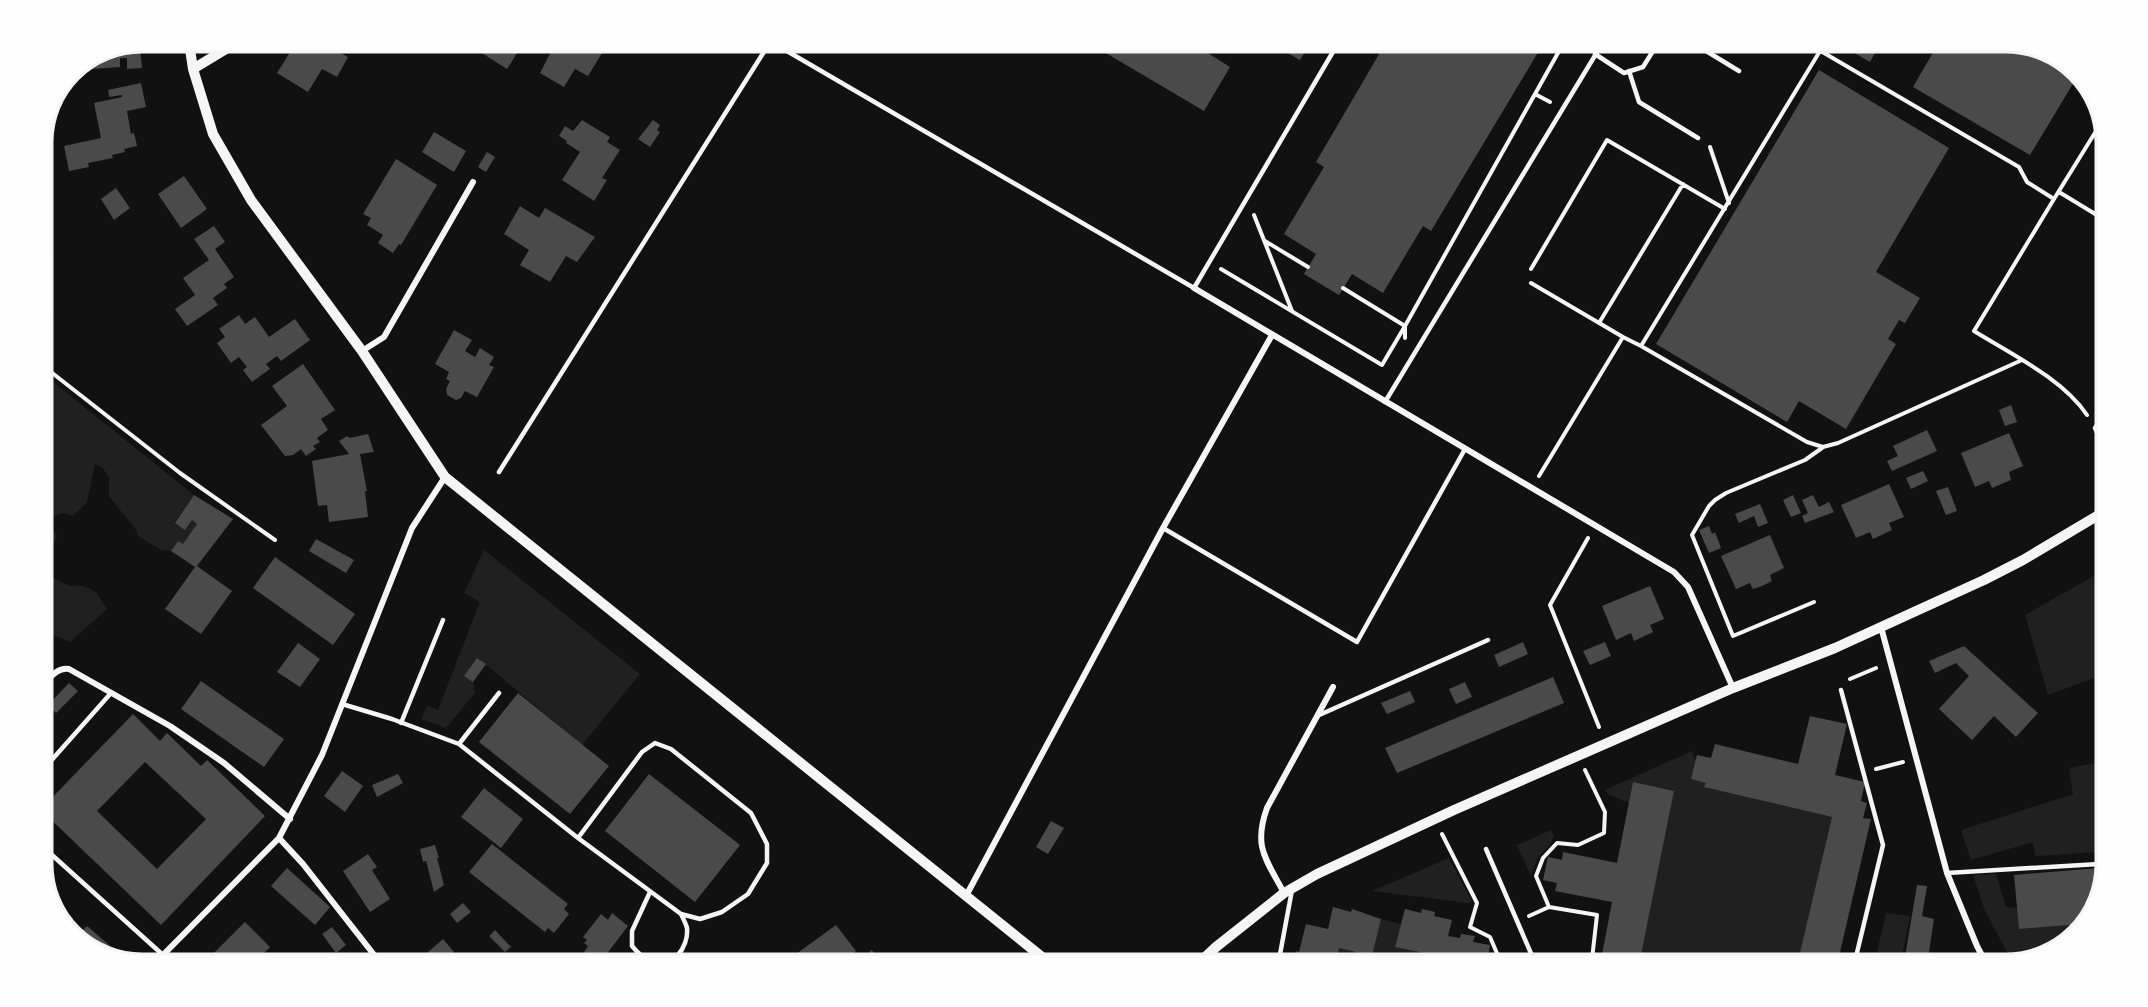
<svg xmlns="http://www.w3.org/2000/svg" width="2148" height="1007" viewBox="0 0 2148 1007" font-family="Mulish,sans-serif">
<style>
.green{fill:#202020}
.building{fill:#4a4a4a;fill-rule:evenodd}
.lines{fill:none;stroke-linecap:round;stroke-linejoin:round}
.path{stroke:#f5f5f5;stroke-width:4}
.service{stroke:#f5f5f5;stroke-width:4.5}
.minor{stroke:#f5f5f5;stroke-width:6}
.tertiary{stroke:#f5f5f5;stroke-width:10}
.rim{fill:none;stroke:#f5f5f5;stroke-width:3}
</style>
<rect width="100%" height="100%" fill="#111"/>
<path class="green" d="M42,373l152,122 -19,27 10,8 7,-10 5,4 -14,20 -5,-3 -7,10 -10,-1 -23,-14 -1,-5 -28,-35v-18l-6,-10 -8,-4 -8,38 -14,14 -10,-3 -9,3c-5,8 -3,12 3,20l-2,6 -13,9z
M484,550l156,124 -58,71 -104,-87 -5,24 2,11 -29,35 -25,-9 6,-13 11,4 42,-108 -16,-9z
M42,566l13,13 14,7h15l12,6 11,17 -37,33 -28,-12z
M2101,572l-1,104 -52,19 -23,-80z
M1692,751l14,32 -1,4 127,30 -35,148h-158l35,-174 -41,-8 -4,20 -21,-9 -3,-4z
M2100,762l-1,90 -64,4 -2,-14 -62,18 -10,-30 112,-36 -4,-26z
M1551,830l3,6 -5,10 -11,11 -7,19 -14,-31z
M1449,858l23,43 -4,2 -96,-12z
M1996,874l10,33 11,1 2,21 62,-5 -19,24 -49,15 -28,-52 -12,-36z
M1886,913l24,3 -10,49h-26z
M1381,919l20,5 -6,23 43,9 -2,9h-101l4,-17 33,8z"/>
<path class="building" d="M1881,42l-11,20 -33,-19h27z
M1939,42h66l39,8 33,27 -47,78 -117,-68z
M1385,44h158l-112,187 -8,-5 -40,67 -31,-19 -13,21 -35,-21 12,-20 -32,-20 40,-67 -8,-5z
M1195,45l35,22 -26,44 -110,-65z
M1273,45h36l-9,15z
M474,48h46l-13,21z
M553,48h52l-17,28 -13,-7 -11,18 -24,-14z
M140,49l2,19 -15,1v-11h-7v9l-28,2 -1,-11 13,-8z
M292,49h41l15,8 -11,20 -15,-8 -14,23 -31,-19z
M1819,70l130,78 -73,124 44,26 -15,25 -6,-3 -11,19 8,5 -50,85 -47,-28 -12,21 -131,-78z
M141,83l5,24 -19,4 4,23 3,-1 3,13 -13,3 1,3 -13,3 1,3 -25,5 1,4 -20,4 -5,-25 37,-8 -7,-35 28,-6v-2l-13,2 -1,-7z
M582,120l28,17 -3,5 13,8 -18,28 5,2 -13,21 -32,-21 18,-28 -14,-9 1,-2 -8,-5 6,-10 8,5z
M653,120l7,5 -3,5 3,2 -10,15 -12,-8z
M434,132l32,19 -12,21 -32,-20z
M487,152l8,5 -9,15 -8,-5z
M396,159l41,26 -36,60 -2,-1 -6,9 -15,-10 5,-8 -16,-10 4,-7 -8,-4z
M184,176l23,33 -26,19 -23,-34z
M116,188l14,20 -16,12 -13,-21z
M520,206l19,12 6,-10 50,29 -18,25 -11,-6 -16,26 -30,-17 9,-15 -25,-16z
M214,226l11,16 -10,7 19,28 -10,7 3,4 -14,10 5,7 -31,21 -12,-17 20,-14 -12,-17 26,-18 -15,-21z
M239,315l6,9 10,-7 14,20 26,-18 15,21 -29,21 -4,-5 -11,8 4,5 -18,13 -9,-12 4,-3 -8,-10 -8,6 -14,-20 8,-6 -6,-8z
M454,330l18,10 -7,11 10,6 5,-9 14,9 -5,8 5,2 -17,30 -12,-6 -4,7 -5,2 -9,-5 -1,-6 4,-8 -4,-2 3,-7 -14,-8z
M303,364l32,46 -14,9 7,11 -11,8 3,4 -7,4 3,3 -10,7 -5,-7 -8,6 -8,1 -24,-31 26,-19 -15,-20z
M2011,405l6,17 -12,4 -6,-16z
M1927,430l10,21 -45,20 -5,-10 11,-5 -5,-10z
M2009,433l14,33 -14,6 2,8 -19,8 -3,-7 -14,6 -14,-34z
M368,434l6,18 -14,2 7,37h-2l3,26 -39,5 -2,-17 -9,1 -6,-45 37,-7 -10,-13 8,-5 3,2z
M1923,471l5,10 -17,8 -5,-11z
M1889,484l15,33 -15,6 3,7 -19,9 -3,-7 -14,6 -15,-33z
M1948,487l9,24 -11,4 -10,-24z
M194,495l39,24 -36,47 35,25 -31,43 -36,-25 30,-42 -24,-16 7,-10 5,3 14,-20 -5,-4 -7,10 -10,-7z
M1793,495l8,18 -10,4 -8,-17z
M1813,495l6,12 10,-5 5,10 -29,11 -3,-7 6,-3 -6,-13z
M1760,504l8,19 -10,4 -4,-11 -15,7 -4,-9z
M1709,526l3,8 3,-2 6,16 -12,5 -10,-23z
M1770,535l14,33 -14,7 2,6 -10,5 -9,3 -3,-6 -14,6 -15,-33z
M316,539l38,21 -8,13 -37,-22z
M275,557l80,57 -22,31 -80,-57z
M1650,586l14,33 -14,6 3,7 -19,9 -3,-8 -15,7 -14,-34z
M1523,642l5,12 -29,13 -5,-12z
M1605,642l6,14 -21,9 -7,-14z
M298,643l22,16 -20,28 -23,-15z
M1964,646l74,67 -22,24 -22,-21 -22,24 -33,-31 30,-33 -13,-13 -21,10 -6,-12z
M477,658l9,6 -13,18 -9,-6z
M1553,677l11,26 -167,70 -12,-25z
M201,681l83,58 -20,28 -83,-58z
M1465,682l7,15 -16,7 -7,-15z
M69,683l9,8 -22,22 -8,-8z
M1410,691l5,11 -28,12 -6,-11z
M518,693l91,73 -39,48 -91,-72z
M133,714l27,27 7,-8 34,33 6,-6 58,56 -104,109 -119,-114v-3zM145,762l61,57 -49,50 -60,-58z
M1810,716l37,8 -12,51 30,7 -4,19 6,2 -4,15 8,1 -34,146h-40l35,-148 -128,-30 2,-4 -15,-4 6,-24 14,3 4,-14 83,20z
M342,771l21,15 -18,26 -21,-16z
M398,774l5,9 -26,14 -5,-12z
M649,774l91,71 -45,57 -90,-71z
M1633,782l41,9 -35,174h-39l12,-63 -57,-11 2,-8 -14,-3 5,-23 14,3 1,-8 54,11z
M484,788l39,31 -22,29 -40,-31z
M1051,821l13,7 -16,26 -12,-7z
M492,844l76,60 -4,5 5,5 -15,19 -6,-5 -3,4 -76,-60z
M435,845l4,13h-2l7,27 -10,7 -8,-31 -3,1 -3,-13z
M368,854l9,13 -5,3 18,29 -20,13 -27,-41z
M287,868l43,39 -15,18 -44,-39z
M2099,868l-1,35 -17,21 -62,5 -5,-54z
M1917,885l10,1 -5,30 12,3 -7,46 -23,-2z
M463,903l8,9 -14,11 -7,-9z
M55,906l28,24 4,-4 29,25 -6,7 -6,-1 -41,-32z
M1333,907l18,5 1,-3 29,10 -9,37 -33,-8 -4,17h-43l4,-14 3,1 7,-28 22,5z
M1405,909l16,4 1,-4 13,3 -1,4 18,4 -4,16 12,2 1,-4 14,2 -2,6 17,3 -3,18 7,2h-58l2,-9 -43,-9z
M612,913l16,13 -29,38 -15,-12 4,-6 -4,-3 3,-3 -4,-3 18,-23 7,6z
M245,922l25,25 -18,18h-29l-10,-11z
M836,925l20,26 -19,14h-56z
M332,927l14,18 -10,8 -14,-19z
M495,930l16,17 -6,5 -16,-16z
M443,939l11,13 -9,8 4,4 9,-8 8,9h-53z
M871,950l20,15h-29l-1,-1z
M508,954l7,9 -2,2h-24l6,-6 3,4z"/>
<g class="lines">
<path class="path" d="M1807,43l212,124 8,15 27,17 47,-76
M1820,51l-179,295 166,96 16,5 15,-4 184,-83
M1535,94l15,8
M1710,147l19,56
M2059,192l46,28
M2054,199l-80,132c37,23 89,48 113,84
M1254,215l38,96
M1265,241l43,26
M1221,269l161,96 23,-39 -62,-38
M1531,269l76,-129 118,69
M1531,283l92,54
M1599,323l84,-139
M1405,338v-12l158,-282
M42,365l138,108 95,67
M1539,476l84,-139 18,9
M1588,538l-38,67 49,122
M1814,602l-81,34 -41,-101 17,-29 6,-6 11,-7 79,-33 17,-12
M1850,679l26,-11
M1876,769l27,-7
M1442,834l35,69 -7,24 20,10 12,28
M1529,916l20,-9
M1579,965l13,-6 5,-44 -48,-8 -13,-31 7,-18 14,-15 21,2 26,-12 1,-21 -20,-42"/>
<path class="service" d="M1693,43l46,28
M780,47l414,241 143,-243
M1595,54l29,19 19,-6 15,-24
M1629,71l10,31 59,36
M1385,402l217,-358
M2103,445l-8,-17 8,-12
M499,472l268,-425
M1163,528l194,114 108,-193
M1841,690l42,155 -29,120
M342,704l50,15 67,25 119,94 103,76 19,5 22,-7 26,-18 19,-31v-19l-16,-31 -80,-64 -16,-6 -13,9 -64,86
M1317,716l171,-76
M401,723l42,-103
M459,744l40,-51
M42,771l69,-78
M42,846l121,109
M1486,849l50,116
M1947,873l152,-9
M650,892l-18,39v15c5,6 12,13 19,16 21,9 38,-15 36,-34 -1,-4 -4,-10 -6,-14
M1278,965l14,-75"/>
<path class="minor" d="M1194,288l480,284 14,15 45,101
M362,351l22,-14 89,-155
M1881,627l66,246 30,73 10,19
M42,686c8,-8 15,-19 27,-17l101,57 54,37 66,56
M279,838l24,26 79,101
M1284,893c-18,-34 -31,-46 -17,-85l66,-121
M966,896l197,-368 109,-193
M153,965l126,-127 43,-83 90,-227 33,-51"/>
<path class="tertiary" d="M190,49l3,20 20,65 38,66 111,151 83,126 607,488
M193,69l33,-20
M1197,965l19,-18 68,-54 33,-19 137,-64 279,-122 102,-40 149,-68 39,-20 79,-47"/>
</g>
<path d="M0 0H2148V1007H0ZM142 52H2006A90 90 0 0 1 2096 142V864A90 90 0 0 1 2006 954H142A90 90 0 0 1 52 864V142A90 90 0 0 1 142 52Z" fill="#fefefe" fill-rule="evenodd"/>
<path class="rim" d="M142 52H2006A90 90 0 0 1 2096 142V864A90 90 0 0 1 2006 954H142A90 90 0 0 1 52 864V142A90 90 0 0 1 142 52Z"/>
</svg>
